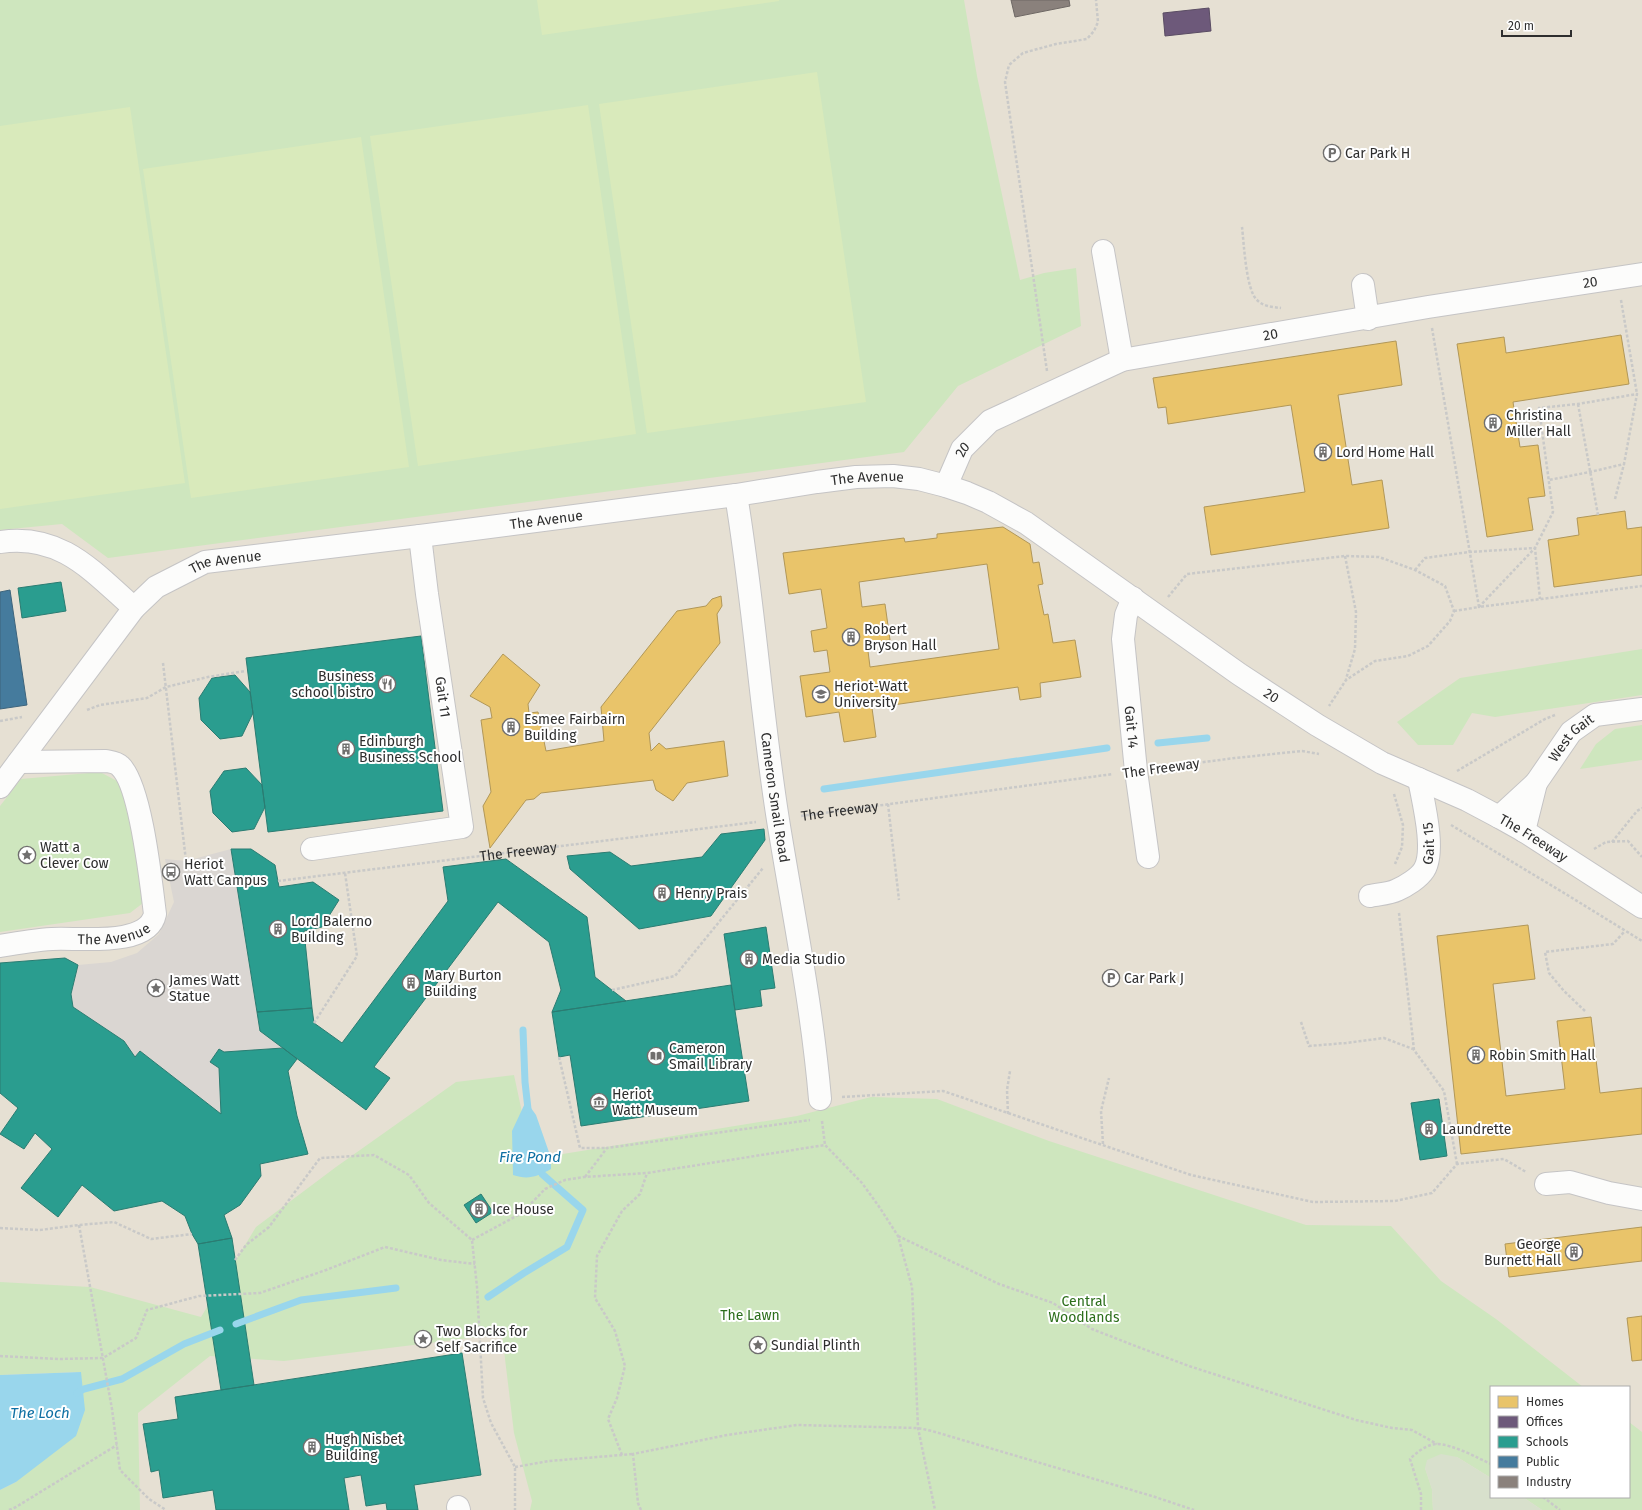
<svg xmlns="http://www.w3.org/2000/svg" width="1642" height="1510" viewBox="0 0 1642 1510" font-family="'Fira Sans',sans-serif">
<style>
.education{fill:#e6e0d3;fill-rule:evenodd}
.green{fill:#cee6be}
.cemetery{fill:#d8e0cc}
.pitch{fill:#d9eabb}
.plaza{fill:#dad6d2}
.water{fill:#99d6ec}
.homes{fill:#e9c46a;stroke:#b19758;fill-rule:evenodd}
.offices{fill:#6d597a;stroke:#5a4c63}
.schools{fill:#2a9d8f;stroke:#2b7c72}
.public{fill:#457b9d;stroke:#3e647c}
.industry{fill:#8a817c;stroke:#6e6865}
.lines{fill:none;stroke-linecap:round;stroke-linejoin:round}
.stream{stroke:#99d6ec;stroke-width:7}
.minor-casing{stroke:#c5c4c5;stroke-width:24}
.path{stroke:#c9c9c8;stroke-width:2.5;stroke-dasharray:3 2;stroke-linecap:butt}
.minor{stroke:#fcfcfb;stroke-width:22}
.labels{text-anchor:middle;stroke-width:4;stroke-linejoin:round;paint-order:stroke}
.poi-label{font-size:14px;fill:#2e2e2e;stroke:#fff;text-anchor:start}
.street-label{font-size:14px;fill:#2e2e2e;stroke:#fff}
.park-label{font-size:14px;fill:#2c6e1b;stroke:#fff}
.water-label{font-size:15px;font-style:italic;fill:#0d6fa3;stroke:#fff}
</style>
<rect width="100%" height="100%" fill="#ece8e4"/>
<path class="education" d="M0,0h1642v1510h-1642zM1491,1387h138v110h-138z"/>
<path class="green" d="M0,0h964l13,76 43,204 24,-7 32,-5 5,58 -123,60 -54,66 -796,106 -46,-34 -62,6z
M1642,649v46l-147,22 -23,-4 -19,32h-35l-21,-23 63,-44z
M1642,725v35l-62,9 16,-25 19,-15z
M100,772l17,9 13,17 13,105 -13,10 -130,19v-126l21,-27z
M514,1075l18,84 265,-43 74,-19 66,2 112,42 257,84 85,1 50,55 55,38 87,68h-92v91l-34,-21 -32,11 7,21 1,21h-903l2,-9 -18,-68 -12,-99 -218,27 -74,-5 -72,57 2,97h-140v-20l16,-8 65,-110 -81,3v-93l90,5 111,30 55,-90 80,-60 120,-85z
M1629,1422l13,10v78h-100l-19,-13h106z"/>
<path class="cemetery" d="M1441,1454l16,3 34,21v19h32l19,13h-109l-1,-21 -7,-21 2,-8z"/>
<path class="pitch" d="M537,0h242v1l-237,34z
M817,72l49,330 -219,31 -48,-329z
M588,105l48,329 -218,32 -48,-330z
M130,107l55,376 -185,26v-383z
M361,137l48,330 -218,31 -48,-329z"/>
<path class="plaza" d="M231,849l29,182 23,17 -59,4 -5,-3 -9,13 9,6 2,46 -81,-63 -5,6 -11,-16 -51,-34 -2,-13 7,-29 33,-3 26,-9 22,-19 15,-32 -9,-43 21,2z"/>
<path class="water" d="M526,1101l10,14 15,43v11c-15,8 -23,11 -38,6l-1,-44z
M81,1372l4,38 -9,26 -60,46 -16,8v-115z"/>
<path class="homes" d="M1621,335l8,49 -116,18 7,45 18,-2 7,51 -17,2 5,32 -46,7 -30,-193 47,-7 2,16z
M1396,341l6,44 -64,10 14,90 30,-5 7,48 -178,27 -7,-48 101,-15 -14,-87 -123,19 -2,-17 -8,1 -5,-30z
M1625,511l2,18 15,-2v48l-88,12 -6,-47 31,-5 -2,-17z
M1003,527l27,17 3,19 6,-1 4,22 -5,1 6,30 4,-1 5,29 22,-3 6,37 -41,6 1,14 -21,3 -2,-13 -146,21 4,29 -32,5 -5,-30 -33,5 -6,-41 30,-4 -3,-22 -13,2 -3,-21 16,-3 -6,-39 -32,5 -6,-41 121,-15 1,4 32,-4v-4zM987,564l12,85 -129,18 -3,-24 23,-3 -5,-36 -23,3 -3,-25z
M721,596l1,10 -5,8 3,29 -71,90 2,18 8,-8 7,6 58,-8 4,35 -41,7 -14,18 -17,-11 -3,-10 -112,13 -7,6 -8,1 -36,48 -7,-42 8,-14 -10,-72 11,-2 -2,-11 -20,-11 33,-42 37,31 -12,19 1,9 9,-1 8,39 58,-10 -3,-34 76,-96 29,-5 6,-7z
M1528,925l7,54 -42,5 13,112 59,-7 -8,-68 34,-4 9,76 42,-5v46l-181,20 -24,-218z
M1642,1227v34l-133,16 -4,-33z
M1642,1316v44l-10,1 -5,-43z"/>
<path class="offices" d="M1209,8l2,23 -46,5 -2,-23z"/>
<path class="schools" d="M61,582l5,29 -44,7 -4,-30z
M421,636l22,175 -175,21 -22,-174z
M235,675l15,17 3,21 -11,23 -22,3 -19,-19 -2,-22 13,-20z
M246,768l16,17 3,22 -11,22 -22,3 -19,-19 -3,-22 14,-20z
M764,829l1,11 -54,76 -72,13 -69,-60 -3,-13 43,-4 21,14 71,-9 19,-23z
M231,849h20l24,16 4,22 34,-5 26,18 -17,27 -18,4 8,77 -55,4z
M506,859l81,58 8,60 31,24 -74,11 9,-22 -12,-48 -51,-40 -124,165 16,11 -24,32 -106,-79 -3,-19 55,-4 2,15 28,20 106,-142 -5,-34z
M766,927l9,61 -15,2 2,16 -27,4 -11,-76z
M65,958l13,7 -7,29 2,13 51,34 11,16 5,-6 81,63 -2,-46 -9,-6 9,-13 5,3 59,-4 14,11 -9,12 9,45 11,38 -48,10 1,12 -21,29 -16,10 8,23 -34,6 -6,-10 -7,-18 -23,-15 -48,10 -32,-26 -24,32 -37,-29 31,-39 -17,-16 -11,16 -24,-15 18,-26 -18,-15v-130z
M731,985l18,116 -168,25 -11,-71 -11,2 -7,-45z
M1439,1099l8,57 -27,4 -9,-57z
M481,1194l12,18 -17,11 -12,-18z
M232,1238l22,147 -33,5 -23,-146z
M462,1353l19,122 -67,10 4,25h-31l-1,-7 -20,3 -5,-31 -17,3 5,32h-133l-3,-20 -50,8 -4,-28 -8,2 -8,-48 35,-5 -3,-22z"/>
<path class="public" d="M10,590l17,115 -27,4v-117z"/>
<path class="industry" d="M1011,0h58l1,6 -55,11z"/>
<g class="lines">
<path class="stream" d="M1158,743l49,-5
M824,789l283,-41
M523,1030l2,52 3,27
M488,1297l36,-24 43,-26 16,-37 -41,-36 -1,-8
M236,1324l65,-24 95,-12
M77,1393l7,-4 38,-10 62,-35 36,-14"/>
<defs>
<g id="minor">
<path d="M1103,251l19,109"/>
<path d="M1363,285l5,34"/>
<path id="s3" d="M946,486l16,-37 28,-28 132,-61 306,-53 214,-33"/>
<path id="s4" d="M736,495c18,108 25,218 42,325 15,93 34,185 42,279"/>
<path d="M0,542c61,-9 92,29 134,66"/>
<path id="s5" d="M1133,598l-7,17 -3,24 13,132 12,86"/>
<path id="s6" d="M0,787l134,-179 22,-21 49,-25 215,-26 316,-41 81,-13 39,-5 37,-1 26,3 27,7 21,7 21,9 38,21 213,151 78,51 65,38 85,37 32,17 25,14 118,76"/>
<path id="s7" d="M1499,817l37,-34 35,-51 24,-17 47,-6"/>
<path d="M1524,831l12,-48"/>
<path d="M312,849l150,-22 -35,-233 -7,-58"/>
<path id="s8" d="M1370,896c8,-2 19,-2 27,-6 9,-4 22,-12 27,-20 12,-19 -1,-69 -5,-91"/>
<path id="s9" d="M0,946c17,-3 35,-6 52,-7 25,-2 96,9 103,-25 -4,-31 -14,-129 -35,-148 -4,-4 -9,-4 -14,-5l-87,1"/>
<path d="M1546,1184l24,-2 39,11 33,6"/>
<path d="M458,1507l1,3"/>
</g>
</defs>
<use href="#minor" class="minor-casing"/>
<g class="path">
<path d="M1242,227c2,17 4,63 15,73 7,7 16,7 24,8"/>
<path d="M1621,300l16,94"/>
<path d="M1432,328l47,279 163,-21"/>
<path d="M1047,371l-42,-289 4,-17 14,-12 33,-9 31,-5 7,-8 4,-9 -2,-22"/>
<path d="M1578,404l20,111"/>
<path d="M1615,499l9,-35"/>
<path d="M1345,556l11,56 -1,37 -9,30"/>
<path d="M1415,570l10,-12 44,-6 66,-4 5,51"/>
<path d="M1168,597l19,-23 158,-18 34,1 36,13 30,16 9,25 -4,10 -22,25 -20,10 -33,5 -29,19 -17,26"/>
<path d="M1454,611l25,-4 56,-59 18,-36 -14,-104 39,-4 59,-10 -13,70 -34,8 -41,8"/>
<path d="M163,663l23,198"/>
<path d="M87,710l13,-5 47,-7 19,-11 42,-10 37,-6"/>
<path d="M0,721l22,-4"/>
<path d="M1158,768l77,-10 67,-7 17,3"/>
<path d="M1457,771l88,-52 10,-4"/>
<path d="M1394,794l9,31 -1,22 -7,17"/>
<path d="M888,804l11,96"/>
<path id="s1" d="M801,816l312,-42"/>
<path d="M1451,825l118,71 73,45"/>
<path d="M1612,842l25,-31 5,-3"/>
<path d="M1594,849l12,-7 22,-1 14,16"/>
<path id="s2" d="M278,881l478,-59"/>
<path d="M1399,913l15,137 30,41 13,73"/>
<path d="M612,990l63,-14 88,-108"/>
<path d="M1585,1011l-21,-20 -15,-18 -4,-21 68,-8 12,-13"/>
<path d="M1301,1022l8,24 37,-3 38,-5 29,11"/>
<path d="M314,1023l43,-67 -12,-83"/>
<path d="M559,1057l21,91h27"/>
<path d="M842,1097l101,-6 248,84 122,27 82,-1 37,-8 25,-29 47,-5 22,13"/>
<path d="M1008,1114l-1,-24 3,-19"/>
<path d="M822,1121l3,24"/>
<path d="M1103,1144l-2,-33 8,-33"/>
<path d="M585,1177l22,-29 203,-28"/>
<path d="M79,1225l33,184 8,61 29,29 17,11"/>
<path d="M0,1228l40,2 39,-5 35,-3 37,17 41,-5"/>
<path d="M898,1236l101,48 54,19 39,26 46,18 51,19 167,54 36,8 20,2 25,14"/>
<path d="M472,1240l50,-27 23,-24 20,-9 19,-3 63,-4 178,-28 37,38 18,25 18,28 14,51 6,141 17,82"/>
<path d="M235,1260l11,-15 23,-18 51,-69 54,-3 35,20 20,28 43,37 5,47 6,111 8,25 24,44v43"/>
<path d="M0,1356l58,3 45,-1 33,-20 11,-28 52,-14 61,-3 66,-23 59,-23 56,13 34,4"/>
<path d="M622,1455l-14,-36 9,-21 8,-32 -10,-35 -20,-33 2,-42 25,-45 18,-17 7,-21"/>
<path d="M515,1467l34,-6 84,-7"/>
<path d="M1543,1497l17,13"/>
<path d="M9,1510l7,-3 101,-62"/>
<path d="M641,1510l-3,-7 -5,-49 94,-19 70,-10 121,3 14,3 220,65 42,14"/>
<path d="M1421,1510v-16l-11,-35c7,-7 17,-15 27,-15 15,0 41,14 54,20"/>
</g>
<use href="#minor" class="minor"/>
</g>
<defs>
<symbol id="parking-ring" viewBox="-11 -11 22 22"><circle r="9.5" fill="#fff" stroke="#706f6e" stroke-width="1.5"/><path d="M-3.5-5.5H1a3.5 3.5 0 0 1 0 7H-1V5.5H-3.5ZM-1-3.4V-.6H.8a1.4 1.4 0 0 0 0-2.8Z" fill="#706f6e"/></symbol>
<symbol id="building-ring" viewBox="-11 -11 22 22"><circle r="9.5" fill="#fff" stroke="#706f6e" stroke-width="1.5"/><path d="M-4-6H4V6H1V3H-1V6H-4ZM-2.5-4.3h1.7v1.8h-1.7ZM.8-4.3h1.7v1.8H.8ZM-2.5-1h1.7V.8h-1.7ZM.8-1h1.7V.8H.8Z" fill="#706f6e"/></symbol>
<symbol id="restaurant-ring" viewBox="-11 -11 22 22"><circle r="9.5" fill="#fff" stroke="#706f6e" stroke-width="1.5"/><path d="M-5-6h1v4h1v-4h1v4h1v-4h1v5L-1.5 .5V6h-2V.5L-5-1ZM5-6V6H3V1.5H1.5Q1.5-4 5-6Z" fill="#706f6e"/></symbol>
<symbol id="university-ring" viewBox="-11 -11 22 22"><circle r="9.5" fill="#fff" stroke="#706f6e" stroke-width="1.5"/><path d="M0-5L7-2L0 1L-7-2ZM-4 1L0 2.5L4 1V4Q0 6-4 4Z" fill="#706f6e"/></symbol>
<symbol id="sight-ring" viewBox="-11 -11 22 22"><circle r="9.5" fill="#fff" stroke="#706f6e" stroke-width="1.5"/><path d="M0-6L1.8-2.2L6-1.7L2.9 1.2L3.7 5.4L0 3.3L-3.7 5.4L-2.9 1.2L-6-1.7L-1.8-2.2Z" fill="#706f6e"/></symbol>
<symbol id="bus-ring" viewBox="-11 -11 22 22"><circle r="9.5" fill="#fff" stroke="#706f6e" stroke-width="1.5"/><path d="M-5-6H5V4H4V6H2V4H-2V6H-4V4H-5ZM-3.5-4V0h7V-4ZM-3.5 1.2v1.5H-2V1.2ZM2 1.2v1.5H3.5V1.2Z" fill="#706f6e"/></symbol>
<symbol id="library-ring" viewBox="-11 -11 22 22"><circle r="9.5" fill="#fff" stroke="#706f6e" stroke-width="1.5"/><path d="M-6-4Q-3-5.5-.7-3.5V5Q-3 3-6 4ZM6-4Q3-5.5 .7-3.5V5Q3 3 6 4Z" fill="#706f6e"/></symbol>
<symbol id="museum-ring" viewBox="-11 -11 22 22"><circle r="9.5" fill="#fff" stroke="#706f6e" stroke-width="1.5"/><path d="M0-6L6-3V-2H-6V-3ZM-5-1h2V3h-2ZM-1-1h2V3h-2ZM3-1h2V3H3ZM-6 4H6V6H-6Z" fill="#706f6e"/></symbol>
</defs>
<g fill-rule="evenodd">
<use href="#parking-ring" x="1322" y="143" width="20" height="20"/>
<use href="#building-ring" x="1483" y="413" width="20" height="20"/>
<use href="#building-ring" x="1313" y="442" width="20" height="20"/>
<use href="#building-ring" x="841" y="627" width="20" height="20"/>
<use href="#restaurant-ring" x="377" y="674" width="20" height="20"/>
<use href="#university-ring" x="811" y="684" width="20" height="20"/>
<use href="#building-ring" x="501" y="717" width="20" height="20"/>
<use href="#building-ring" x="336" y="739" width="20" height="20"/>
<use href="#sight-ring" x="17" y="845" width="20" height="20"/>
<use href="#bus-ring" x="161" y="862" width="20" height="20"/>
<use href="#building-ring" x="652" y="883" width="20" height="20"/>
<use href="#building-ring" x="268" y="919" width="20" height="20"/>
<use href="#building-ring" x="739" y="949" width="20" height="20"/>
<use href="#parking-ring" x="1101" y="968" width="20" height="20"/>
<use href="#building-ring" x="401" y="973" width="20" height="20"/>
<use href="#sight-ring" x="146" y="978" width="20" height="20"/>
<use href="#building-ring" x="1466" y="1045" width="20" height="20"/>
<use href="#library-ring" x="646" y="1046" width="20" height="20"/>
<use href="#museum-ring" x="589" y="1092" width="20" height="20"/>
<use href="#building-ring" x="1419" y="1119" width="20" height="20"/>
<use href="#building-ring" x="469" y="1199" width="20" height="20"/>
<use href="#building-ring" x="1564" y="1242" width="20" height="20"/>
<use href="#sight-ring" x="413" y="1329" width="20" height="20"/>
<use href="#sight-ring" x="748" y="1335" width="20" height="20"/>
<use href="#building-ring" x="302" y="1437" width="20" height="20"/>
</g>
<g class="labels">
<g class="poi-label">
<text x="1345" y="158">Car Park H</text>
<text x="1506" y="420">Christina<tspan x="1506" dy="16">Miller Hall</tspan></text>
<text x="1336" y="457">Lord Home Hall</text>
<text x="864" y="634">Robert<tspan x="864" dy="16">Bryson Hall</tspan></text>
<text x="374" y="681" text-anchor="end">Business<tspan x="374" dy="16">school bistro</tspan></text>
<text x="834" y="691">Heriot-Watt<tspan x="834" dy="16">University</tspan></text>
<text x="524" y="724">Esmee Fairbairn<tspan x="524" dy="16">Building</tspan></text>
<text x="359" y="746">Edinburgh<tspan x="359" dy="16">Business School</tspan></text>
<text x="40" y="852">Watt a<tspan x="40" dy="16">Clever Cow</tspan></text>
<text x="184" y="869">Heriot<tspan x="184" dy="16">Watt Campus</tspan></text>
<text x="675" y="898">Henry Prais</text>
<text x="291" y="926">Lord Balerno<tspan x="291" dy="16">Building</tspan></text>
<text x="762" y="964">Media Studio</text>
<text x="424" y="980">Mary Burton<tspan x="424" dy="16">Building</tspan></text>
<text x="1124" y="983">Car Park J</text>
<text x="169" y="985">James Watt<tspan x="169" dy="16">Statue</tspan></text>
<text x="669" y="1053">Cameron<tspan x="669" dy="16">Smail Library</tspan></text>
<text x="1489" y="1060">Robin Smith Hall</text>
<text x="612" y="1099">Heriot<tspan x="612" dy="16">Watt Museum</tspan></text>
<text x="1442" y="1134">Laundrette</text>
<text x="492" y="1214">Ice House</text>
<text x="1561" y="1249" text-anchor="end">George<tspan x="1561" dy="16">Burnett Hall</tspan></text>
<text x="436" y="1336">Two Blocks for<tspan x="436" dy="16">Self Sacrifice</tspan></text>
<text x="771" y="1350">Sundial Plinth</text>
<text x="325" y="1444">Hugh Nisbet<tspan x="325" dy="16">Building</tspan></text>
</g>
<g class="street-label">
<text dy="5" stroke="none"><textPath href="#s3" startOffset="700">20</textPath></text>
<text dy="5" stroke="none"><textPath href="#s3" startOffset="376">20</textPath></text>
<text dy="5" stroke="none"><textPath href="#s3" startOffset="40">20</textPath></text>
<text dy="5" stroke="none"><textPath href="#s6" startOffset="977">The Avenue</textPath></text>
<text dy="5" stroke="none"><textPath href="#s6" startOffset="653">The Avenue</textPath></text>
<text dy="5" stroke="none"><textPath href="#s6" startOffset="329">The Avenue</textPath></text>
<text dy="5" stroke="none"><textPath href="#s6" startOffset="1445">20</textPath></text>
<text transform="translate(443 697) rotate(82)" y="5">Gait 11</text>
<text dy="5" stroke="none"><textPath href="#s5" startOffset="131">Gait 14</textPath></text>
<text dy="5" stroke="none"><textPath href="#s7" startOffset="108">West Gait</textPath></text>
<text transform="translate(1161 768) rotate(-8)" y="5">The Freeway</text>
<text dy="5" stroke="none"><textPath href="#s4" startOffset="305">Cameron Smail Road</textPath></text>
<text dy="5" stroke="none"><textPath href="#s1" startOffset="39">The Freeway</textPath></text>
<text dy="5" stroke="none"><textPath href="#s6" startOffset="1744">The Freeway</textPath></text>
<text dy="5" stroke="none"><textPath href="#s8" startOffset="89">Gait 15</textPath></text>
<text dy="5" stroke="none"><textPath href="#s2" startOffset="242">The Freeway</textPath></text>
<text dy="5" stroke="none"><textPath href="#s9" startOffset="115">The Avenue</textPath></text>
</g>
<g class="park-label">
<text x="1084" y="1306">Central<tspan x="1084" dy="16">Woodlands</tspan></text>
<text x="750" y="1320">The Lawn</text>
</g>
<g class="water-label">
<text x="530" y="1162">Fire Pond</text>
<text x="40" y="1418">The Loch</text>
</g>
</g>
<rect x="1490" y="1386" width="140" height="112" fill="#ffffff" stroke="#ababab"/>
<rect x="1498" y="1396" width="20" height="12" fill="#e9c46a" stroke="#ababab"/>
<text x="1526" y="1406" font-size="12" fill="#2e2e2e">Homes</text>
<rect x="1498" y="1416" width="20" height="12" fill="#6d597a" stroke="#ababab"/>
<text x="1526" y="1426" font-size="12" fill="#2e2e2e">Offices</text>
<rect x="1498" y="1436" width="20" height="12" fill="#2a9d8f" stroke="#ababab"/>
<text x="1526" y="1446" font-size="12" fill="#2e2e2e">Schools</text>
<rect x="1498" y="1456" width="20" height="12" fill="#457b9d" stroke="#ababab"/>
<text x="1526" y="1466" font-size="12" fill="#2e2e2e">Public</text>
<rect x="1498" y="1476" width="20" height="12" fill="#8a817c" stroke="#ababab"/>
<text x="1526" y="1486" font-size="12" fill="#2e2e2e">Industry</text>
<path d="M1502 30v6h69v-6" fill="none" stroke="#2e2e2e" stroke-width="2"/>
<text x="1508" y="30" font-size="12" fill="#2e2e2e" stroke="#ffffff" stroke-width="3" paint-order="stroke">20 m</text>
</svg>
